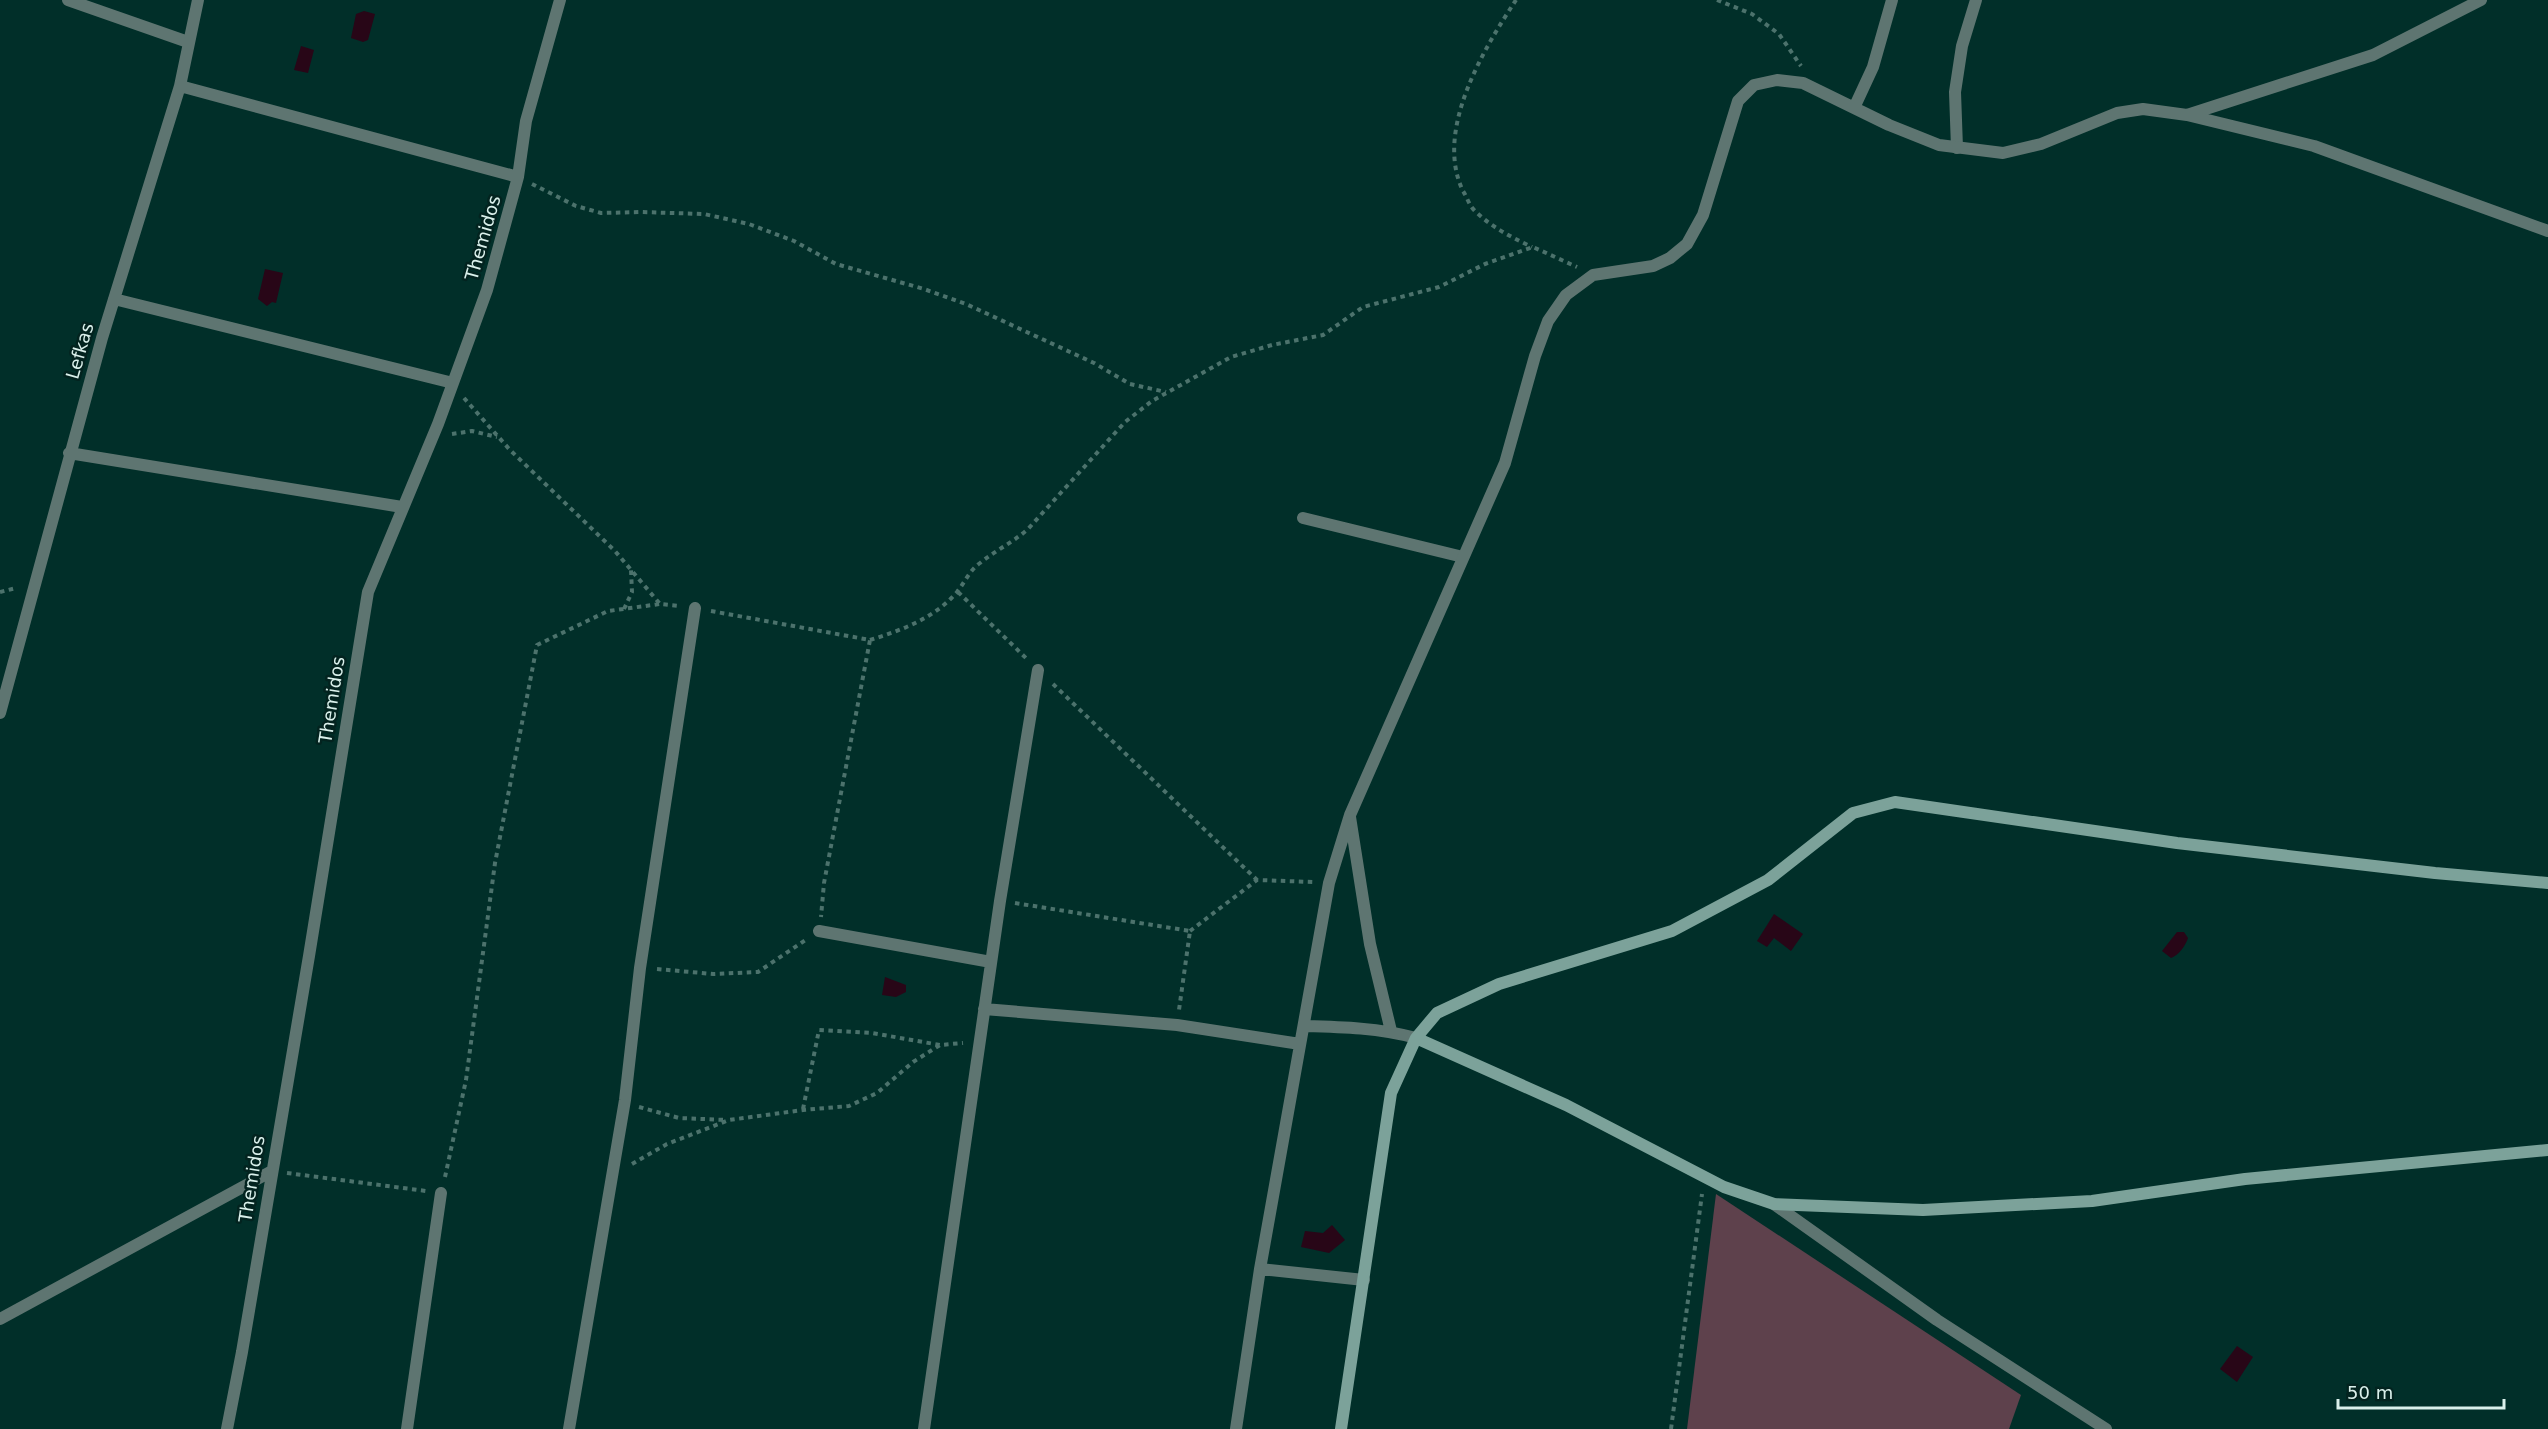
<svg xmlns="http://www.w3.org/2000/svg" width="2548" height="1429" viewBox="0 0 2548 1429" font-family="'DejaVu Sans',sans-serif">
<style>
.grass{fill:#5e414c}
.water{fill:#280617}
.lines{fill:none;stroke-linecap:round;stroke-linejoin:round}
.path{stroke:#4c726c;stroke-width:4;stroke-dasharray:4.5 4.5;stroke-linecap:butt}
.lane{stroke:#5e7571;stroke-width:12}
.street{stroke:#5e7571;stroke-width:12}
.secondary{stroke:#7ca29a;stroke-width:12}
.labels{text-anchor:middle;stroke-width:5;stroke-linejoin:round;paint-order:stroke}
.street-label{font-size:18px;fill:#daf0eb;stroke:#03231f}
</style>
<rect width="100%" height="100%" fill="#012f29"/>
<path class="grass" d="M1716,1194l305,201 -12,34h-322z"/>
<path class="water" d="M364,11l11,3 -7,26 -5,2 -12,-4 5,-24z
M301,46l13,4 -6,23 -14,-3z
M265,269l18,4 -7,30 -4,-1 -5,4 -9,-7z
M1774,914l29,20 -12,17 -17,-13 -7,9 -10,-6z
M2177,932h7l4,6c-2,7 -10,18 -17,20l-9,-7z
M885,977l21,8v7l-10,5 -14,-2z
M1332,1225l13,15 -16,13 -28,-6 4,-16 18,2z
M2237,1346l16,11 -16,25 -17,-13z"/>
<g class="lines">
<path class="path" d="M1516,0c-33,50 -82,131 -53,191 4,6 6,14 11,19 17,17 37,27 58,37
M1717,0l35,14 27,20 22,32
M532,184l44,22 25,7 40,-1 63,2 45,10 45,17 42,23 88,25 42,15 128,59 36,21 36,8
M464,398l46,52 105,101 45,53 20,2
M452,434l20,-3 25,6
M0,592l16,-4
M958,592l70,68
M624,609l8,-17 -1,-22
M711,611l159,29 -46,243 -3,34
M870,640c32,-10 65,-22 87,-48 8,-10 12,-21 23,-29 16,-13 32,-20 48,-34l97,-107 27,-21 79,-44 41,-12 51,-10 40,-28 76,-20 46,-23 48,-17 44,20
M1053,684l204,196
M1015,903l175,28 -11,79
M1190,931l67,-51 56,2
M657,969l56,5 45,-2 49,-33
M639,1107l40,11 47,2
M803,1109l16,-79 53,3 68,12
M632,1164l35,-20 62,-24 74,-10 46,-4 28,-13 36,-31 27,-17 23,-2
M287,1173l139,18
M445,1177l21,-97 29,-217 42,-218 71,-34 52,-7
M1671,1429l31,-235"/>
<path class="lane" d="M1957,148l-2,-56 7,-46 14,-46
M1303,518l160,39"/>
<path class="street" d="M68,0l120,42
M180,86l338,91
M1854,108l19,-41 19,-67
M2187,115l186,-60 108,-55
M114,299l339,84
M69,453l333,54
M0,713l102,-375 78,-252 18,-86
M1350,817l20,127 21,87
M819,931l172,31
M984,1009l193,16 123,19
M1305,1026c38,1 74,2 111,12
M1774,1204l163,116 169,109
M1260,1269l104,11
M0,1319l272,-148
M227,1429l15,-77 67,-396 59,-364 70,-168 49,-134 31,-113 8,-56 34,-121
M407,1429l34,-236
M569,1429l56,-329 15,-132 55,-360
M924,1429l76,-528 38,-231
M1236,1429l24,-160 69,-386 21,-68 155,-352 30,-107 13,-35 18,-26 27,-20 60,-9 17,-8 17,-14 16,-29 35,-114 16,-16 23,-5 26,3 86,42 50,20 64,8 38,-9 76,-31 26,-4 44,6 127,31 234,85"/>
<path class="secondary" d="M1416,1038l21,-25 62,-29 173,-53 96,-51 85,-67 42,-11 282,41 258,30 113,10
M1341,1429l50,-336 25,-55 150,67 158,82 50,17 149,6 169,-9 153,-22 303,-29"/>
</g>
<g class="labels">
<g class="street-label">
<text transform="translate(483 238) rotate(-74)" y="6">Themidos</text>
<text transform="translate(80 351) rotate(-74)" y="6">Lefkas</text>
<text transform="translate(332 700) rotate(-81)" y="6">Themidos</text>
<text transform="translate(252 1179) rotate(-81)" y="6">Themidos</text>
</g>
</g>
<path d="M2338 1399v9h166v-9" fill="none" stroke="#daf0eb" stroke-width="3"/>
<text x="2347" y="1399" font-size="18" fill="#daf0eb" stroke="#03231f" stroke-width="4.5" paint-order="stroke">50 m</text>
</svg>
